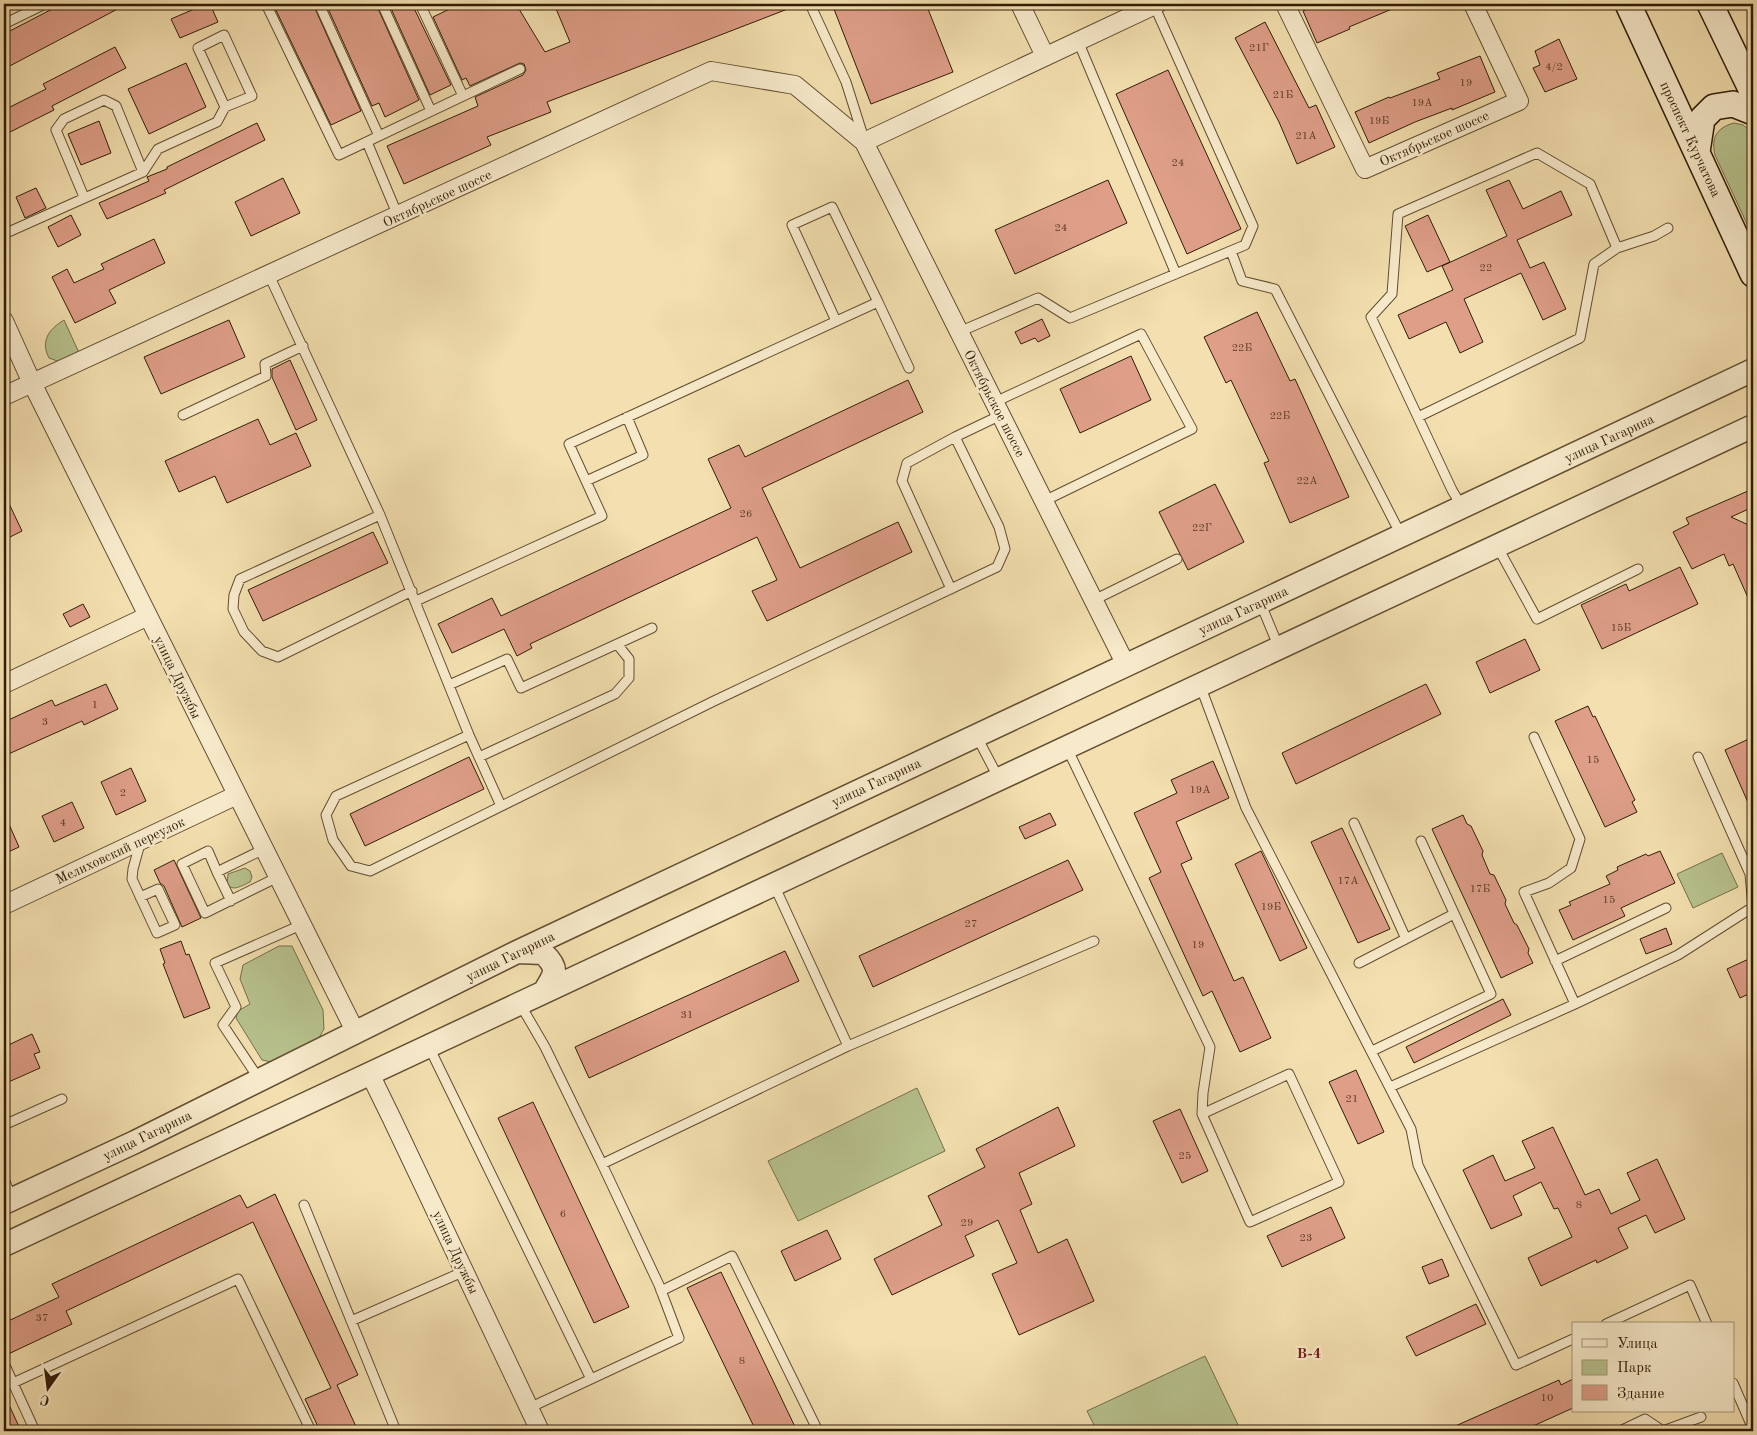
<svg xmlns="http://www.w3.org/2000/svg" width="1757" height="1435" viewBox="0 0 1757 1435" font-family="'Old Standard TT',serif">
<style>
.green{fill:#b7c28e;stroke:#74704a}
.building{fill:#de9e88;stroke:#311d06}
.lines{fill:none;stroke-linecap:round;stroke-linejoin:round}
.service-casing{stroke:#624e30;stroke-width:11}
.minor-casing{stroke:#624e30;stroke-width:20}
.tertiary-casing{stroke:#624e30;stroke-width:25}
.secondary-casing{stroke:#311d06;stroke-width:28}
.service{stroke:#f7eacb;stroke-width:9}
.minor{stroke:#f7eacb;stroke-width:18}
.tertiary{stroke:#f7eacb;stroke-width:22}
.secondary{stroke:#f7eacb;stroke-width:25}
.labels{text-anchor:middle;stroke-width:4.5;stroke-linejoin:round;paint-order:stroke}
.number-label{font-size:11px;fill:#5c3d26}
.street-label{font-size:14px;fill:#311d06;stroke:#f7eacb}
.neighbourhood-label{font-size:15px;font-weight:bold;fill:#7a1f14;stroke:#f7eacb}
</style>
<rect width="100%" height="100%" fill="#f3dfaf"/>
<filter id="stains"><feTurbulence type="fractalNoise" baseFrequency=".004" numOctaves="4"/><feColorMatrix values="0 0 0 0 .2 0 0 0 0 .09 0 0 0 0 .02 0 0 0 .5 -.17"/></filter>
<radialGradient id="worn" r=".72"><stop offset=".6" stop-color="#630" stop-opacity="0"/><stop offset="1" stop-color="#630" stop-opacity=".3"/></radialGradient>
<path class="green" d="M1734,123l9,2 10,8v104l-38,-82c-4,-17 1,-27 19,-32z
M64,320l17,37 -21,5 -11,-4c-9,-17 0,-29 15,-38z
M1722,853l16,34 -45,21 -16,-34z
M245,868l5,3 2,6 -2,5c-9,4 -17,10 -23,2l1,-10z
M279,946h13l31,64 1,19 -8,14 -40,20 -14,-3 -26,-42 2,-7 12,-7 -10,-25 3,-14z
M917,1088l28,63 -147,70 -30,-60z
M1205,1356l36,75h-144l-10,-20z"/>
<path class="building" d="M62,4h65l-123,65v-35z
M206,4h4l8,18 -38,16 -9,-19z
M273,4h40l48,107 -30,14z
M326,4h50l43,96 -34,17 -6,-14 -7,3z
M389,4h23l39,81 -21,10z
M460,4h56l29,48 25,-10 -16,-38 244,1 -251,97 4,10 -64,25 4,8 -87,39 -17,-38 91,-40 -3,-9 48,-22 3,-5 -2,-6 -4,-1 -50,23 -4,-8 -4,2 -29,-63z
M832,4h94l27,68 -82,32z
M1320,4h84l-55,23 1,2 -33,14 -14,-32z
M1265,22l44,86 7,-3 19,42 -38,17 -18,-42 -44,-84z
M1559,39l18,40 -32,13 -12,-24 7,-3 -5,-14z
M115,47l11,21 -74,38 2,4 -50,25v-25l42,-21 -3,-5z
M1480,56l15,36 -43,18v-2l-37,14 -46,21 -14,-31 34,-15 1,1 50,-19 -3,-6z
M186,63l20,44 -57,27 -21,-45z
M1168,70l73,159 -54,25 -71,-160z
M99,121l12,32 -30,12 -13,-31z
M257,123l8,17 -101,50 2,3 -59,26 -8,-16 50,-22 -2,-4 20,-8v-2z
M283,178l17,35 -49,23 -16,-34z
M1108,180l19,43 -112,51 -20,-44z
M1509,180l14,29 38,-18 11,24 -55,25 13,28 14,-6 22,47 -23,11 -22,-47 -57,26 19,43 -23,11 -14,-31 -37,17 -11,-24 55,-25 -11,-24 65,-30 -21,-46z
M36,188l10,20 -21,10 -9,-21z
M71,215l10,20 -23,12 -10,-20z
M1428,215l22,47 -23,10 -22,-46z
M154,239l11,24 -56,27 7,13 -41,20 -23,-46 15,-8 7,14 30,-14 -3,-5z
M1257,312l33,69 5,-2 54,118 -59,26 -26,-60 5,-2 -38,-81 -5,3 -22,-46z
M1042,319l8,17 -12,6 -3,-4 -14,6 -6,-12z
M229,320l16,37 -84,37 -17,-37z
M1131,356l20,44 -71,33 -20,-44z
M290,360l27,60 -21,10 -24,-53v-8z
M908,380l15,32 -161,76 38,80 98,-46 14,30 -145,69 -15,-30 25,-11 -20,-43 -227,107 2,4 -15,8 -13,-27 -52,24 -14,-29 54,-26 9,18 230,-108 -23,-49 31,-14 6,12z
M258,419l12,26 26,-12 15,33 -84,37 -12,-27 -36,16 -14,-31z
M1215,484l29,58 -56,28 -29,-58z
M1748,491l5,10v6l-22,10 22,10v82l-20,-45 -4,2 -5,-12 -32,15 -19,-37 16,-8 -3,-6z
M4,493l18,38 -18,9z
M373,532l15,31 -125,58 -15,-31z
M1680,567l18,37 -96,45 -21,-44 45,-21 3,7z
M83,604l7,13 -20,10 -7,-13z
M1525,639l15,31 -50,23 -14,-31z
M106,684l12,25 -34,16 -2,-4 -78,35v-34l48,-22 3,6z
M1426,684l15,30 -145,70 -14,-31z
M1588,706l5,11 2,-1 40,84 -3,2 5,10 -32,15 -50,-106z
M1753,737v77l-28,-64z
M469,757l15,32 -119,57 -15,-32z
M1213,761l16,37 -53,24 16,37 -11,5 53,117 9,-4 28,61 -31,14 -28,-61 -9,5 -54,-118 12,-6 -27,-59 43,-20 -6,-13z
M131,768l15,33 -30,14 -15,-33z
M72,802l12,26 -30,14 -12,-26z
M4,813l15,34 -15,7z
M1050,813l6,12 -31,14 -6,-12z
M1463,815l4,9 4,2 12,25 -1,4 8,19 4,1 12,25 -1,4 9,19 3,2 12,24 -1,4 5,10 -32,15 -69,-149z
M1342,828l48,101 -32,14 -47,-101z
M1261,851l46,97 -27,13 -45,-97z
M1660,851l15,32 -54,25 4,8 -52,24 -14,-30 12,-5 -2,-3 41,-18 -4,-8 12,-6 -1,-3 29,-13 2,2z
M174,860l27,58 -19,9 -18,-41 -4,-3 -6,-13z
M1068,860l15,30 -210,97 -14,-31z
M1666,928l6,16 -26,10 -6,-15z
M181,941l5,14 3,-1 21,54 -26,10 -21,-54 2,-1 -5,-14z
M785,951l14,30 -210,97 -14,-31z
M1753,957v35l-13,6 -13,-29z
M1503,999l8,16 -97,48 -8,-16z
M32,1034l8,18 -6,2 6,14 -36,16v-37z
M1356,1070l28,62 -26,12 -29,-62z
M533,1102l96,205 -35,16 -96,-205z
M1058,1107l17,39 -56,27 13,31 -12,6 18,43 29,-14 27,62 -75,34 -27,-61 25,-11 -19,-43 -33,16 9,20 -82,39 -18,-36 68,-34 -14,-29 57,-29 -9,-18z
M1180,1109l28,62 -26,12 -29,-62z
M1553,1127l32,68 14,-6 12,25 29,-14 -13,-27 30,-14 28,60 -30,14 -9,-18 -28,13 10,20 -31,15 -1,-3 -55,26 -13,-28 44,-21 -14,-29 -4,1 -13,-27 -28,14 9,19 -31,14 -28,-59 30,-15 12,26 30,-13 -13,-27z
M275,1194l83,181 -21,10 21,46h-38l-15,-32 26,-11 -78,-166 -187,89 6,13 -68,32v-33l55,-26 -7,-13 188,-89 7,13z
M1331,1207l14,31 -63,29 -15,-31z
M827,1230l14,29 -46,22 -14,-30z
M1442,1259l7,17 -20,8 -7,-17z
M721,1272l76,159h-41l-69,-143z
M1476,1304l10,20 -70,32 -10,-19z
M1573,1379v29l-51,23h-78l115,-51 2,5z
M4,1394l17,37h-17z"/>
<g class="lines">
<defs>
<path id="service" d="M266,4l73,151 181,-86
M319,4l60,132
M382,4l49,107
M420,4l43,92
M810,4l36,78 18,57
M4,24l41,-20
M1078,41l98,233
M367,142l31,74
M84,197l-28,-67 8,-11 40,-19 12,6 27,66
M4,234l139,-62 15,-23 59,-27 8,-15 27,-11 -28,-61 -26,13 27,59
M1231,251l11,30 33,8 126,246
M269,275l111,240 89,220 32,71
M878,302l31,66
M959,332l79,-34 32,20 175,-73 8,-19 -99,-221
M995,402l146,-68 51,95 -148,72
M183,415l83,-39 -1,-12 38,-18
M1418,417l162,-79 14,-74 23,-16
M586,481l57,-26 -16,-38
M1462,507l-10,-17 -81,-173 21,-23 6,-80 139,-61 53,31 27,64 37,-12 14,-8
M380,515l-140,64 -6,16 -1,14 11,23 18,19 16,6 134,-66
M1497,546l40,73 101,-50
M951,589l-49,-108 5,-18 48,-26
M1094,600l83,-41
M416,601l186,-85 -33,-72 309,-142 -46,-95 -40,18 44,96
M1260,602l19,46
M449,685l58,-26 14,29 131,-60
M1200,685l46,123 165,321 7,36 98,200 57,-26
M469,735l-133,61 -10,19 7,25 18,26 19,5 344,-170 283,-134 8,-18 -6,-22 -44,-90 46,-22
M976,735l23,44
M1534,737l46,102 -9,29 -22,15 -25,9 51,112
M1067,748l143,299 -7,46 -1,21 48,108 89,-40 -50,-108 -87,40
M479,757l136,-63 14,-16v-19l-12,-15
M1698,757l52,117
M1354,823l52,116
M264,849l-47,23 -9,-21 -26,13 23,49 73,-36
M217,872l14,29
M774,885l74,161
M140,897l18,-8 17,36 -18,8 -25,-54 1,-10 8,-29
M1753,907l-3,-33 3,-2
M1555,961l111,-53
M1359,963l95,-49
M520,1004l25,43 57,117 246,-118 246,-105
M429,1047l162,332
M1372,1051l119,-57 -70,-153
M259,1079l-36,-54 13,-18 -21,-44 86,-38
M1390,1087l185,-83 103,-49 75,-48
M4,1125l58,-26
M4,1179l8,20
M304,1205l92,226
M661,1291l71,-35 86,175
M351,1321l114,-50
M1606,1324l84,-39 17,39
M4,1363l9,20 225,-104 73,152
M13,1383l22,48
M1733,1383l20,46
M529,1408l150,-70 -20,-53 -57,-121
M1620,1431l25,-12 18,12 38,-14"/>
<path id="minor" d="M1020,4l25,52
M1285,4l80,165 154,-68 -46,-97
M864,142l293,-138
M4,321l28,62 323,648
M4,396l707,-325 84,14 69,57 262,523
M4,684l144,-68
M4,905l233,-110
M370,1074l22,45 148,312"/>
<path id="tertiary" d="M518,952l25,1c17,16 12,21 1,39
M4,1203l131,-61 382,-190 1236,-582
M4,1245l1749,-819"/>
<path id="secondary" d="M1628,4l125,270
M1710,4l43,89
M1697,152l5,-33 12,-12 19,-3 20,8"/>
</defs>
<use href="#service" class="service-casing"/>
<use href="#minor" class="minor-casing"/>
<use href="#tertiary" class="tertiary-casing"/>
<use href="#secondary" class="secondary-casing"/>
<use href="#service" class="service"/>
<use href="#minor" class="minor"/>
<use href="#tertiary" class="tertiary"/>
<use href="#secondary" class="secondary"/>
</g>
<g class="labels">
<g class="number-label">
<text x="1259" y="51">21Г</text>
<text x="1554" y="70">4/2</text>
<text x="1466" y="86">19</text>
<text x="1283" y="98">21Б</text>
<text x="1422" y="106">19А</text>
<text x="1379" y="124">19Б</text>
<text x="1306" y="139">21А</text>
<text x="1178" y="166">24</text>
<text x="1061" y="231">24</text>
<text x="1486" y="271">22</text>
<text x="1242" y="351">22Б</text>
<text x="1280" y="419">22Б</text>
<text x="1307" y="484">22А</text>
<text x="746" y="517">26</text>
<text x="1202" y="531">22Г</text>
<text x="1621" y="631">15Б</text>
<text x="95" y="708">1</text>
<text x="45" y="725">3</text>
<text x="1593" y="763">15</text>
<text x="1200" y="793">19А</text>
<text x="123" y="796">2</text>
<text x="63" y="826">4</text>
<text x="1348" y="884">17А</text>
<text x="1480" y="892">17Б</text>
<text x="1609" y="903">15</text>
<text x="1271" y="910">19Б</text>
<text x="971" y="927">27</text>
<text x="1198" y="948">19</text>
<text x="687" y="1018">31</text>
<text x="1352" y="1102">21</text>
<text x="1185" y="1159">25</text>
<text x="1579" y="1208">8</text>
<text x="563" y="1217">6</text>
<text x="967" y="1226">29</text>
<text x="1306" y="1241">23</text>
<text x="42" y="1321">37</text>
<text x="742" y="1364">8</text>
<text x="1547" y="1401">10</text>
</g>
<g class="street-label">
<text transform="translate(1434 138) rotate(-24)" y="5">Октябрьское шоссе</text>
<text transform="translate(1691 139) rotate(65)" y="5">проспект Курчатова</text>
<text transform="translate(437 198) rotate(-25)" y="5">Октябрьское шоссе</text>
<text transform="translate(995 403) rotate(63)" y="5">Октябрьское шоссе</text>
<text transform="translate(1609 438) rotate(-25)" y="5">улица Гагарина</text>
<text transform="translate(1243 610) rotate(-25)" y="5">улица Гагарина</text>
<text transform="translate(178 677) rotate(64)" y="5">улица Дружбы</text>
<text transform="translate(876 782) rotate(-25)" y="5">улица Гагарина</text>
<text transform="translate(120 850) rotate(-25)" y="5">Мелиховский переулок</text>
<text transform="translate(510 956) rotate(-26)" y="5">улица Гагарина</text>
<text transform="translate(147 1135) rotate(-26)" y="5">улица Гагарина</text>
<text transform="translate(456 1252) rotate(65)" y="5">улица Дружбы</text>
</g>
<g class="neighbourhood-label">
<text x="1309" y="1358">В-4</text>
</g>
</g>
<rect width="1757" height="1435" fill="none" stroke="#f3dfaf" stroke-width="20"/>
<rect x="5" y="5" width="1747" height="1425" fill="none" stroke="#311d06" stroke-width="2.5"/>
<rect x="10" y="10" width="1737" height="1415" fill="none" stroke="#311d06"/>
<rect x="1572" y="1322" width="162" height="90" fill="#f7eacb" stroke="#a8987c"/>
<rect x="1582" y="1339" width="25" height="8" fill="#f7eacb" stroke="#a8987c"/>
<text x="1617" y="1348" font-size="15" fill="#311d06">Улица</text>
<rect x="1582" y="1360" width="25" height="15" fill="#b7c28e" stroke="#a8987c"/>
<text x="1617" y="1372" font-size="15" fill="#311d06">Парк</text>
<rect x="1582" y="1385" width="25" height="15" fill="#de9e88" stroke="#a8987c"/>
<text x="1617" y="1398" font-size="15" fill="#311d06">Здание</text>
<g transform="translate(48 1388) rotate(194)" stroke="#f7eacb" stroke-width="4" paint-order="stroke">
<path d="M0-4L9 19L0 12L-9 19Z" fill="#311d06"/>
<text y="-8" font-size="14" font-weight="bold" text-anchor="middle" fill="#311d06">С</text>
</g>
<rect width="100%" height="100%" filter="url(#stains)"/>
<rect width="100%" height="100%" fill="url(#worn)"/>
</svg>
